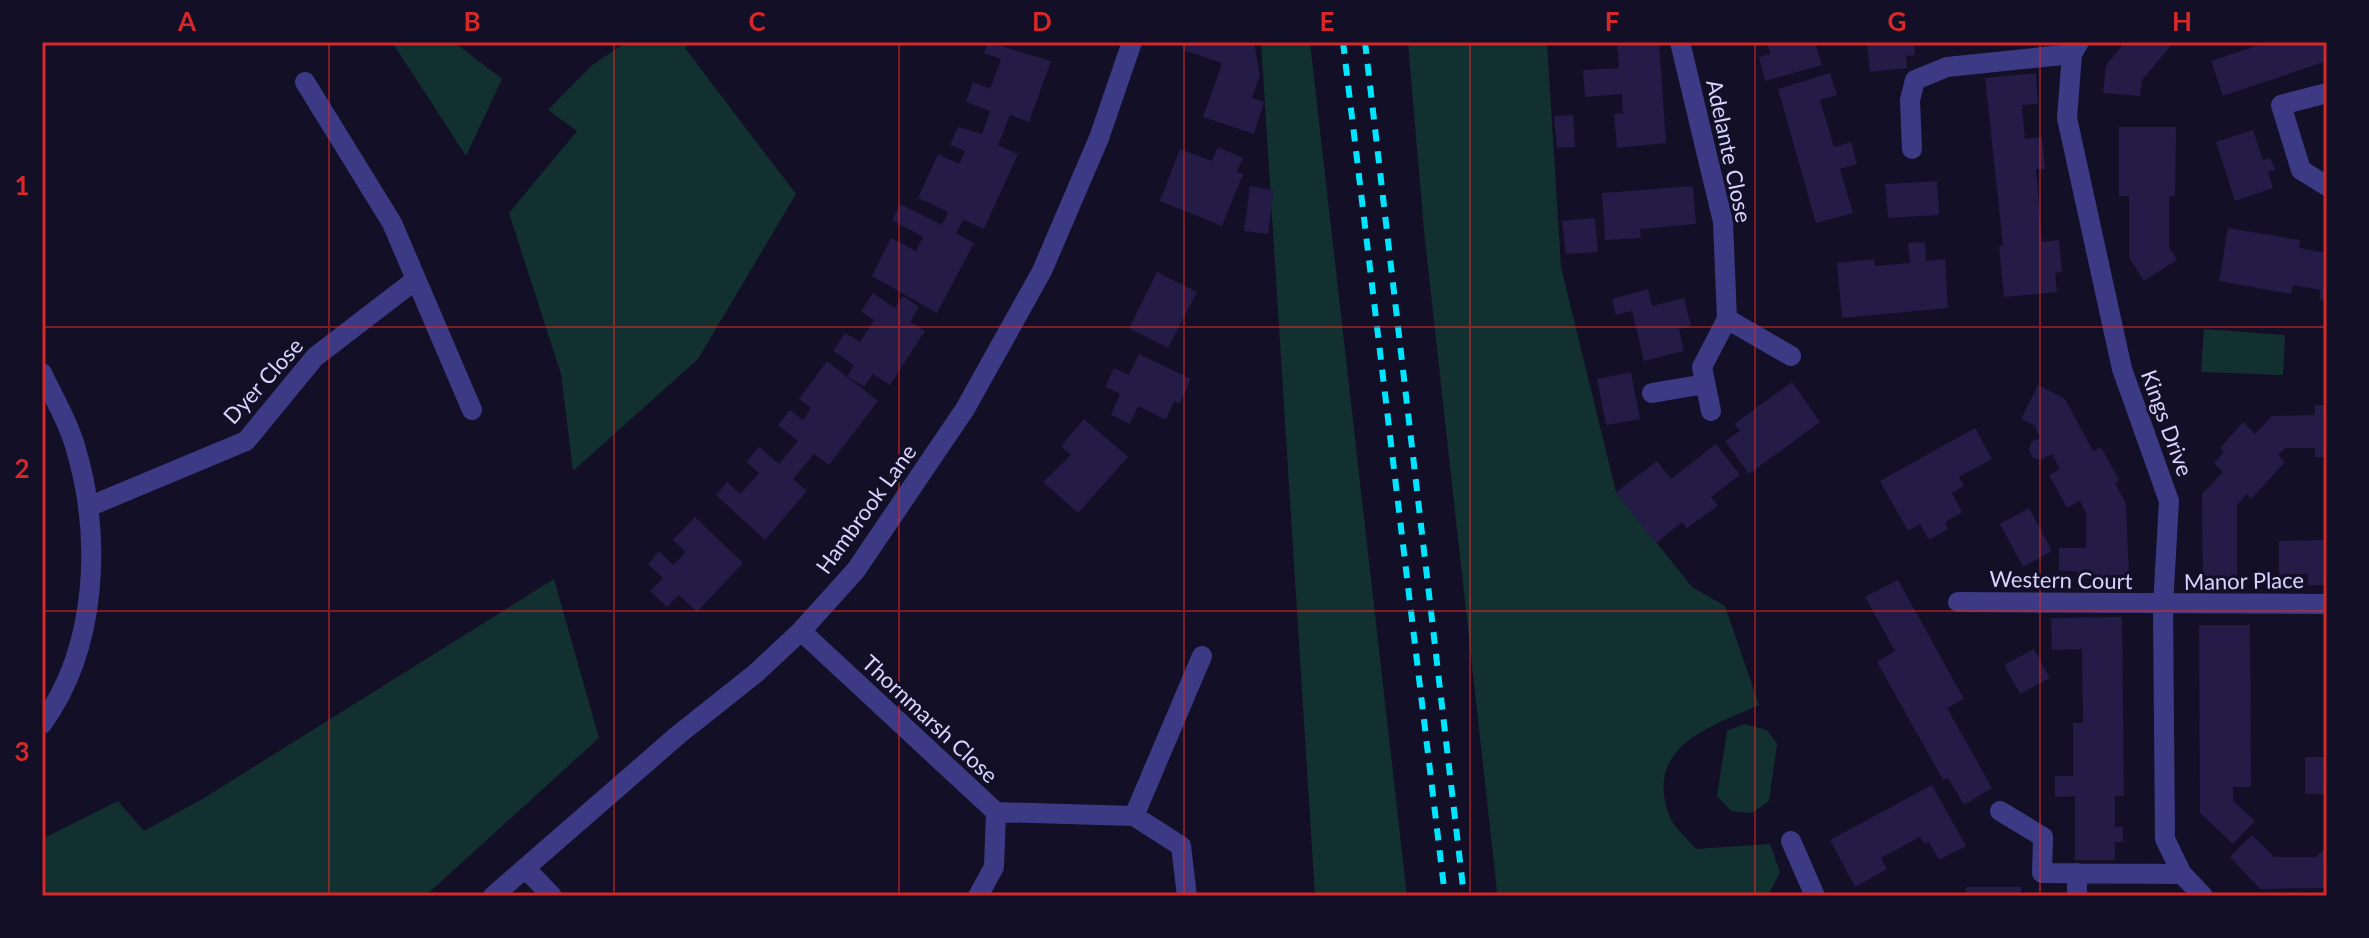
<svg xmlns="http://www.w3.org/2000/svg" width="2369" height="938" viewBox="0 0 2369 938" font-family="Lato,sans-serif">
<style>
.green{fill:#12302f}
.building{fill:#241b47}
.lines{fill:none;stroke-linecap:round;stroke-linejoin:round}
.street{stroke:#3d3a85;stroke-width:20}
.rail{stroke:#00e5ff;stroke-width:6;stroke-dasharray:12 10;stroke-linecap:butt}
.grid{fill:none;stroke:#d62828;stroke-width:2;stroke-opacity:0.55}
.labels{text-anchor:middle;stroke-width:6;stroke-linejoin:round;paint-order:stroke}
.street-label{font-size:22px;fill:#d9d4ff;stroke:#130f26}
.neatline{fill:none;stroke:#d62828;stroke-width:3}
.grid-label{font-size:26px;text-anchor:middle;font-weight:bold;fill:#d62828}
</style>
<rect width="100%" height="100%" fill="#130f26"/>
<path class="green" d="M392,42h62l48,37 -36,77z
M627,42h66l-8,6 111,146 -98,165 -125,112 -12,-97 -52,-161 68,-82 -29,-21 44,-45z
M1261,42h49l97,854h-92z
M1408,42h139l14,225 55,225 76,95 33,19 34,99c-49,22 -115,41 -90,110 4,12 19,24 27,34l74,-5 10,28 -12,24h-277l6,-5 -73,-660z
M2204,329l81,6 -2,40 -82,-3z
M554,579l45,159 -174,158h-383v-57l76,-38 26,30 60,-33z
M1744,724l23,6 10,14 -8,57 -17,12 -21,-2 -14,-15 10,-65z"/>
<path class="building" d="M988,42l63,19 -22,61 -19,-7 -12,30 20,9 -34,75 -29,-13 8,4 -7,13 18,10 -37,70 -65,-37 19,-38 25,13 7,-14 -31,-17 8,-16 42,21 6,-13 -30,-14 20,-44 21,10 6,-13 -15,-6 8,-18 24,7 8,-23 -24,-9 7,-20 17,7 11,-30 -17,-6z
M1186,42h68l6,34 -8,22 12,4 -10,32 -51,-17 19,-54 -39,-13z
M1617,42h42l7,101 -49,5 -3,-34h9l-1,-20 -37,3 -2,-27 36,-2z
M1767,42h48l7,23 -57,16 -6,-24 11,-3z
M1867,42h47l1,13 -9,1 1,12 -37,4z
M2125,42h49l-32,38 -2,16 -37,-3 3,-28z
M2268,42h59v19l-104,35 -12,-35z
M1830,73l7,22 -17,5 14,47 17,-5 6,22 -17,5 13,44 -37,10 -38,-134z
M2036,73l2,31 -16,1 3,34 17,-2 3,32h-9l6,73 17,-2 3,32 -7,1 2,19 -53,5 -5,-51 4,-1 -18,-167z
M1573,115l2,32 -18,1 -3,-32z
M2119,127h57l-1,69h-6v51l8,13 -33,21 -15,-24v-61h-10z
M2253,130l10,30 7,-2 4,8 1,4 -7,2 5,16 -38,13 -19,-59z
M1218,147l25,11 -6,14 6,2 -21,52 -62,-25 20,-52 32,12z
M1937,181l2,34 -51,3 -3,-34z
M1250,186l24,4 -6,44 -24,-3z
M1693,186l3,38 -56,5 1,9 -36,2 -3,-47z
M1595,218l3,34 -32,2 -4,-33z
M2228,228l72,12 -1,8 28,5v47l-8,-1 2,-9 -28,-5 -2,9 -72,-13z
M1925,242l1,19 19,-2 3,49 -106,10 -5,-55 37,-4 1,7 35,-3 -2,-20z
M1157,272l40,20 -29,56 -39,-20z
M1648,289l4,17 32,-8 7,28 -12,3 5,22 -40,10 -12,-50 -16,4 -4,-16z
M873,293l22,15 8,-12 16,11 -9,15 15,9 -35,54 -17,-11 -9,13 -17,-11 7,-11 -21,-14 12,-18 15,9 14,-22 -13,-9z
M1139,354l52,25 -11,24 -6,-2 -8,19 -28,-14 -8,18 -19,-9 9,-21 -15,-7 9,-19 15,7z
M827,361l51,40 -49,64 -15,-11 -21,25 14,12 -42,49 -49,-45 11,-13 13,12 19,-21 -13,-11 13,-15 20,17 19,-23 -20,-16 12,-15 13,10 8,-12 -12,-9z
M1631,372l9,47 -34,6 -9,-46z
M1792,382l28,40 -71,52 -24,-33 15,-10 -6,-7z
M2038,385l27,14 28,52 8,-4 18,33 -4,3 11,21 3,74h-52v-7h-18v-23h27v-35l-6,-12 -13,7 -18,-33 11,-6 -8,-15 -12,6 -7,-2 -4,-9 2,-7 9,-4 -6,-13 -13,-6z
M2315,405h12v52h-12v-9h-30l-7,7 7,7 -34,37 -4,-5 -10,11v79h-34l-1,-90 21,-22 -9,-9 10,-11 -4,-4 23,-26 12,12 17,-18 43,-1z
M1084,419l44,38 -50,56 -35,-31 28,-27 -10,-9z
M1975,428l17,31 -33,18 5,9 -12,7 10,19 -17,10 3,7 -19,11 -9,-16 -12,7 -28,-50z
M1716,444l24,31 -29,22 7,9 -31,22 -5,-6 -26,21 -40,-51 41,-31 14,18z
M2029,508l23,43 -29,16 -23,-43z
M695,517l48,46 -46,49 -18,-17 -12,12 -17,-16 13,-13 -15,-14 11,-13 14,14 13,-13 -13,-12z
M2327,540l-2,45h-17v-11l-29,1v-34z
M1898,580l66,119 -17,9 45,80 -28,17 -16,-27 -5,2 -66,-118 18,-11 -30,-54z
M2122,617l2,179h-9v31h8v15h-8v18h-40v-64l-20,1v-21h18v-53h10l-1,-74 -30,1 -1,-32z
M2199,625h51l1,162h-18v14l22,20 -22,23 -33,-31z
M2034,649l16,29 -30,16 -16,-29z
M2305,757h22v37h-22z
M1932,785l34,61 -27,14 -10,-18 -5,2 -4,-7 -39,21 6,11 -32,18 -25,-47z
M2252,835l22,22h42l11,-11v42l-67,1 -30,-32z
M1966,887h55v9h-55z"/>
<g class="lines">
<path class="street" d="M1680,42l43,180 4,97 -25,48 9,44
M2079,42l-7,12 -5,64 55,251 47,132 -6,105 2,233 17,35 21,22
M305,82l87,141 80,187
M2327,93l-46,12 20,65 26,16
M1912,149l-2,-49 5,-20 32,-13 125,-13
M1727,319l64,37
M42,373c11,24 26,48 33,73 27,89 23,201 -33,278
M1652,393l53,-9
M88,507l158,-66 69,-84 99,-76
M1958,602l369,2
M801,631l195,181 138,4 47,30 6,50
M2000,811l43,26 -1,36 140,1
M1134,816l68,-160
M1791,841l24,55
M526,869l26,27
M2077,873v23
M493,896l185,-161 78,-62 45,-42 55,-61 109,-161 77,-138 57,-133 33,-96
M978,896l16,-29 2,-55"/>
<path class="rail" d="M1343,42l102,854
M1365,42l99,854"/>
</g>
<path class="grid" d="M329,42v854M614,42v854M899,42v854M1184,42v854M1470,42v854M1755,42v854M2040,42v854M42,327h2285M42,611h2285"/>
<g class="labels">
<g class="street-label">
<text transform="translate(1729 151) rotate(78)" y="8">Adelante Close</text>
<text transform="translate(263 381) rotate(-48)" y="8">Dyer Close</text>
<text transform="translate(2167 423) rotate(70)" y="8">Kings Drive</text>
<text transform="translate(866 509) rotate(-54)" y="8">Hambrook Lane</text>
<text transform="translate(2061 580) rotate(1)" y="8">Western Court</text>
<text transform="translate(2244 581) rotate(-1)" y="8">Manor Place</text>
<text transform="translate(930 719) rotate(43)" y="8">Thornmarsh Close</text>
</g>
</g>
<rect width="2369" height="938" fill="none" stroke="#130f26" stroke-width="88"/>
<rect x="44" y="44" width="2281" height="850" class="neatline"/>
<g class="grid-label">
<text x="187" y="31">A</text>
<text x="472" y="31">B</text>
<text x="757" y="31">C</text>
<text x="1042" y="31">D</text>
<text x="1327" y="31">E</text>
<text x="1612" y="31">F</text>
<text x="1897" y="31">G</text>
<text x="2182" y="31">H</text>
<text x="22" y="195">1</text>
<text x="22" y="478">2</text>
<text x="22" y="761">3</text>
</g>
</svg>
